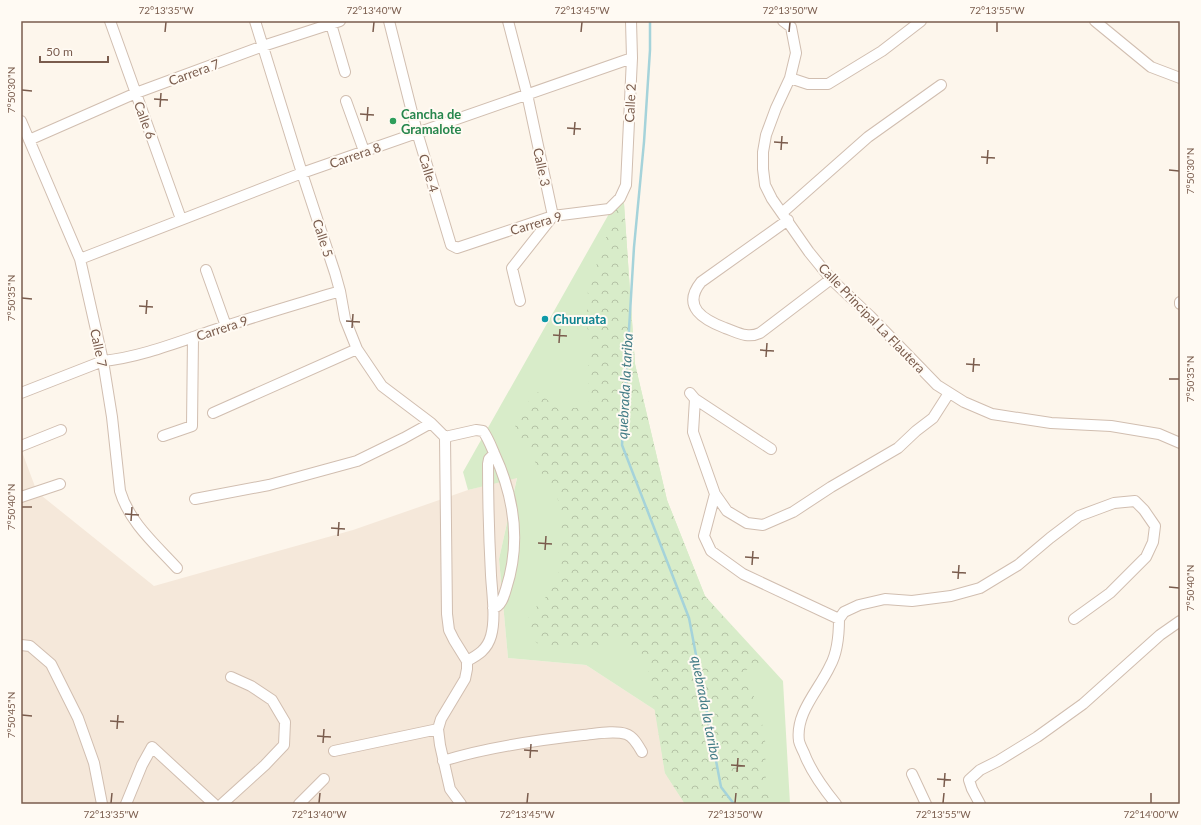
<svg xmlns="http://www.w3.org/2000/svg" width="1201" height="825" viewBox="0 0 1201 825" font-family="Lato,sans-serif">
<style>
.residential{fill:#f5e8da}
.grass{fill:#d8ecc9}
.forest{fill:url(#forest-crowns)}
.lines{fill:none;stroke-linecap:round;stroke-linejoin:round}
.stream{stroke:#a5d3da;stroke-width:2.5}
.street-casing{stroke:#d1beb0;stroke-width:12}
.street{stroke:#fff;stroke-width:10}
.ticks{fill:none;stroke:#7a5c4d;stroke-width:1.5}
.leisure-dot{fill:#2e9e5b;stroke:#fffaf3;stroke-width:1.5}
.culture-dot{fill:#0f9aa8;stroke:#fffaf3;stroke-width:1.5}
.labels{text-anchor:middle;stroke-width:4;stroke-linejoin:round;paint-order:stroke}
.street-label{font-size:13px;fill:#7a5c4d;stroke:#fffaf3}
.leisure-label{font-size:13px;font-weight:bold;fill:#27864d;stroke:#fffaf3;text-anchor:start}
.culture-label{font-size:13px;font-weight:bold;fill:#0d838f;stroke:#fffaf3;text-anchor:start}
.water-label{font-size:14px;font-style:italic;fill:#437c86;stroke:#fffaf3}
.neatline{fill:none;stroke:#7a5c4d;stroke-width:1.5}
.ticks-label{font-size:10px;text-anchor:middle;fill:#7a5c4d}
</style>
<defs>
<pattern id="forest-crowns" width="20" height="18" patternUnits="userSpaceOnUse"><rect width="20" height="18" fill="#d8ecc9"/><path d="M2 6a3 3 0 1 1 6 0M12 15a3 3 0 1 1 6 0" fill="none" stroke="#b4c2a5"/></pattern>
</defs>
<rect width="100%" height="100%" fill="#fdf6ec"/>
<path class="residential" d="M21,449l16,43 117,94 199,-56 115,-40 49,-13 -18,82 9,99 78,7 69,45 10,63 20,31h-664z"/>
<path class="grass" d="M623,189l12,175 32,136 38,96 78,85 7,123h-105l-20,-31 -10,-63 -69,-45 -78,-7 -9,-99 18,-81 -49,12 -5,-18z"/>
<path class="forest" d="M623,189l12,175 32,136 38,96 57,66 -16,8 19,64 1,58 21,12h-102l-20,-31 -17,-104 -3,-13 -21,-15 -13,-1 -24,10 -39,-2 -11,-5 -9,-10 -1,-13 8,-12 10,-10 13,-24 4,-13 -1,-45 -2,-13 -4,-12 -16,-21 -12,-25 -10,-7 -3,-22 24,-24 21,18 30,-4 -1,-41 3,-26 -4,-12v-13l1,-25z"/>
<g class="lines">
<path class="stream" d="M650,21v29l-6,92 -10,105 -12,198 67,173 32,169 13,17"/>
<defs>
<path id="street" d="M110,21l71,198
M255,21l47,152 33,100 5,18 5,28 12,30 25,37 49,37 14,14 2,177 2,16 5,10 13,21v8l-2,10 -24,40 -3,10 2,16 10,44 11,15
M389,21l28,111 34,113 6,3 96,-32 56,-7 11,-11 6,-13 6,-127 -1,-37
M508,21l19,73 26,122 -41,52 8,33
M783,21l8,6 5,26 -6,25 -14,30 -10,27 -3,17v17l2,16 7,14 37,53 22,27 39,37 67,69 27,17 28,12 59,9 60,3 48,8 21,9
M1095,21l56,46 29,11
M331,24l14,48
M790,78l18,6h20l54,-33 39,-30
M346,101l18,50
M21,121l59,138 23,102 9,56 8,74c9,31 36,54 57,77
M29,140l107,-47 127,-47 77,-25
M782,213l86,-76 73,-52
M788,220l-87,62c-20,25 3,38 24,46 12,4 22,11 35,5l71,-54
M80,259l222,-86 330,-115
M206,270l20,56
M1180,302v2
M21,393l82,-32c38,-4 75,-19 111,-31 42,-14 84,-26 126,-39
M690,393l5,6 -2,33 22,62 -11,42 7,15 32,23 96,45 5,-7 15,-7 26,-6 27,2 39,-5 29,-8 38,-23 32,-27 29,-22 35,-13 21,-2 9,9 11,16 -2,16 -7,15 -36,36 -36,26
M695,399l76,50
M213,413l144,-64
M163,436l29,-10 1,-89
M445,437l31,-7 7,1c5,7 8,15 11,22 20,43 27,90 12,136 -2,7 -5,18 -13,19
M21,446l40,-16
M715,494l12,17 20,12 16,2 30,-13 38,-25 67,-39 18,-17 17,-13 16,-25
M21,497l39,-13
M195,499l74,-14 88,-24 47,-23 27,-15
M21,645l9,1 21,18 27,54 16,45 8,41
M467,661c11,-6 20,-11 24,-25 5,-17 1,-43 0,-61 -2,-37 -3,-74 -3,-111l1,-5 5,-5
M334,751l104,-22
M443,761c44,-14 95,-21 140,-26 12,-1 31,-5 43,-1 7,2 12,11 16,18
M912,774l14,30
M126,804l16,-39 10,-18 62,57
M222,804l43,-39 19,-20 1,-23 -13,-22 -21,-14 -20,-9
M299,804l25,-25
M836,804c-13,-16 -25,-32 -32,-51 -2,-4 -4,-8 -5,-12 -4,-28 20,-51 31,-75 8,-14 9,-32 9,-47
M980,804l-8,-15 -3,-9 11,-10 18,-9 39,-24 46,-33 77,-69 20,-14"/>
</defs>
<use href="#street" class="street-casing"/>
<use href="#street" class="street"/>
</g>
<path class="ticks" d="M165,32l1,-10M373,32l1,-10M581,32l1,-10M789,32l1,-10M997,32v-10M22,90l10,1M154,99l14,1M160,107l1,-14M360,114l14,1M367,121l1,-14M567,128l14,1M574,135l1,-13M774,142l14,1M781,150l1,-14M981,157l14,1M987,164l1,-14M1169,170l10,1M22,298l10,1M139,306l14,1M146,314l1,-14M346,321l14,1M352,328l1,-14M553,335l14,1M559,343l1,-14M760,350l14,1M766,357l1,-14M966,364l14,1M973,372l1,-14M1169,379h10M22,507h10M125,514l14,1M131,521l1,-14M331,528l14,1M338,536l1,-14M538,543l14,1M545,550l1,-14M745,557l14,1M752,565l1,-14M952,572l14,1M958,579l1,-14M1169,587l10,1M22,715l10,1M110,721l14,1M117,729l1,-14M317,736l14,1M323,743l1,-14M524,750l14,1M530,758l1,-14M731,765l14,1M737,772l1,-14M937,779l14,1M944,787l1,-14M111,803l1,-10M319,803l1,-10M527,803l1,-10M735,803l1,-10M943,803l1,-10M1151,803v-10"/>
<circle class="leisure-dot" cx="393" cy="121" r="4"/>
<circle class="culture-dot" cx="545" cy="319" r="4"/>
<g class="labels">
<g class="street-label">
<text transform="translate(194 72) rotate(-20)" y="5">Carrera 7</text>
<text transform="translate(630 103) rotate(-87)" y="5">Calle 2</text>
<text transform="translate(145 120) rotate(70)" y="5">Calle 6</text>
<text transform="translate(355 155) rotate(-19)" y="5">Carrera 8</text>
<text transform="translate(542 167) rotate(78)" y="5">Calle 3</text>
<text transform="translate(429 173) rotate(73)" y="5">Calle 4</text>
<text transform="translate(536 223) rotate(-16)" y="5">Carrera 9</text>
<text transform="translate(323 238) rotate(72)" y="5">Calle 5</text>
<text transform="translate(872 318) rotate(46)" y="5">Calle Principal La Flautera</text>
<text transform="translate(222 328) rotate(-18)" y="5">Carrera 9</text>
<text transform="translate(99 348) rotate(78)" y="5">Calle 7</text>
</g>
<g class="leisure-label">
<text x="401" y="119">Cancha de<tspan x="401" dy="15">Gramalote</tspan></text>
</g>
<g class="culture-label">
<text x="553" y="324">Churuata</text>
</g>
<g class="water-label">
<text transform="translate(625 386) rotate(-87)" y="5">quebrada la tariba</text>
<text transform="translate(706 708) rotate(79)" y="5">quebrada la tariba</text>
</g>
</g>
<rect width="1201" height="825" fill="none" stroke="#fffaf3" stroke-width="44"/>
<path d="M40 56v6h68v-6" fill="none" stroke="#7a5c4d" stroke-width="2"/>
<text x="46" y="56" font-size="12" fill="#7a5c4d" stroke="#fffaf3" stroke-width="3" paint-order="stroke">50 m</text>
<rect x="22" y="22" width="1157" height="781" class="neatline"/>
<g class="ticks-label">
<text x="166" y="14">72°13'35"W</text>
<text x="374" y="14">72°13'40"W</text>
<text x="582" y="14">72°13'45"W</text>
<text x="790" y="14">72°13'50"W</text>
<text x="997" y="14">72°13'55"W</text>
<text transform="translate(11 90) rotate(-90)" y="4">7°50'30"N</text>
<text transform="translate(1190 171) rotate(-90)" y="4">7°50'30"N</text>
<text transform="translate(11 298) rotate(-90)" y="4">7°50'35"N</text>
<text transform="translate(1190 379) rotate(-90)" y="4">7°50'35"N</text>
<text transform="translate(11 507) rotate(-90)" y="4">7°50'40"N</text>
<text transform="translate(1190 588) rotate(-90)" y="4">7°50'40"N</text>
<text transform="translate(11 715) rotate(-90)" y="4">7°50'45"N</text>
<text x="111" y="818">72°13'35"W</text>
<text x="319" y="818">72°13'40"W</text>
<text x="527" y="818">72°13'45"W</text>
<text x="735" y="818">72°13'50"W</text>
<text x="943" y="818">72°13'55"W</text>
<text x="1151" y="818">72°14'00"W</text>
</g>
</svg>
